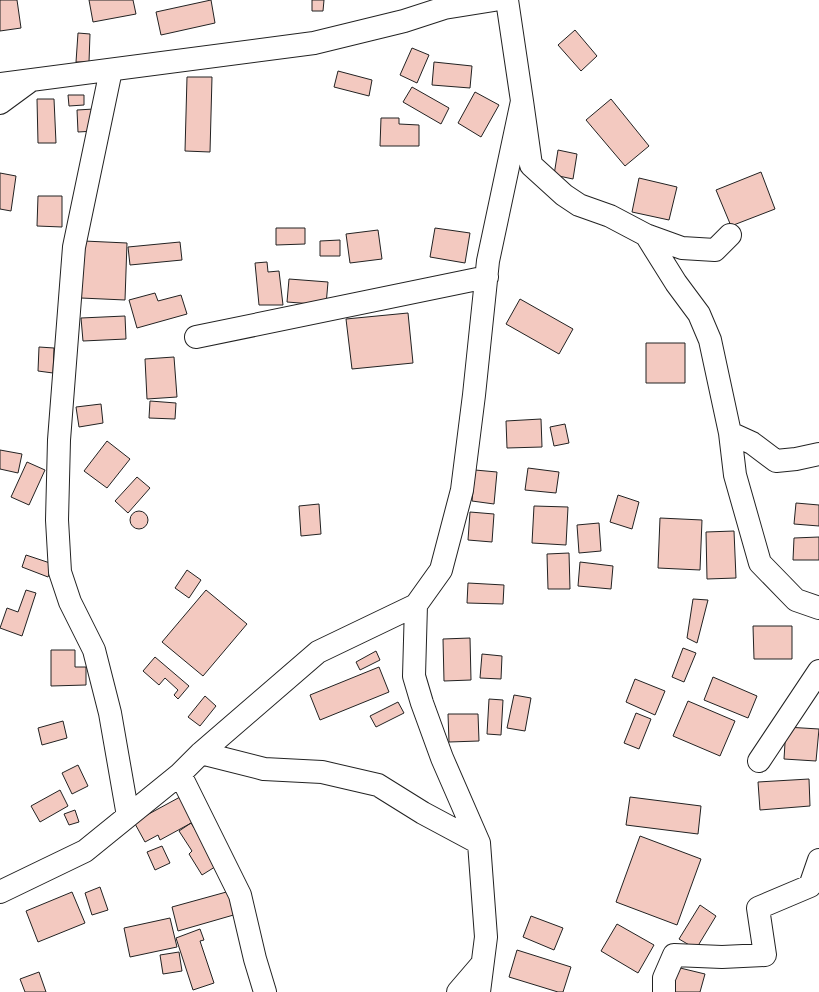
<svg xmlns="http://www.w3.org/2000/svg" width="819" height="992" viewBox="0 0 819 992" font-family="Cabin,sans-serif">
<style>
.building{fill:#f3c9c0;stroke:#222}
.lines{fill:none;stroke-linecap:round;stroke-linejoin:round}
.minor-casing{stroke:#222;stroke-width:24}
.minor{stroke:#fff;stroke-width:22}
</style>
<rect width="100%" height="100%" fill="#fff"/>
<path class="building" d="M0,0h17l4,28 -21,3z
M89,0h44l3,14 -43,8z
M211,0l4,23 -54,12 -5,-23z
M312,0h12l-1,11h-11z
M575,30l22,26 -16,15 -23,-26z
M78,33l12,1 -1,28h-13z
M412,48l17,7 -12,28 -17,-8z
M434,62l38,4 -2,22 -38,-3z
M338,71l34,9 -3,16 -35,-9z
M187,77h25l-2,75 -25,-1z
M412,87l37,21 -8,16 -38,-22z
M475,92l24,13 -18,32 -23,-14z
M68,95h16v10l-15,1z
M37,99h17l2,44h-18z
M611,99l38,47 -24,20 -39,-46z
M94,109l1,22 -17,1 -1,-22z
M381,118h18v6l20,1v21h-39z
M558,150l19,4 -4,25 -19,-4z
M761,172l14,37 -44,17 -15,-36z
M0,173l16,3 -5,35 -11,-2z
M639,178l38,9 -8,33 -37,-8z
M38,196h24v31l-25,-1z
M276,228h29v16l-29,1z
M435,228l35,5 -5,30 -35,-6z
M378,230l4,29 -32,4 -4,-29z
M340,240v16h-20v-15z
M84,241l43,2 -2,57 -44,-2z
M180,242l2,18 -52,5 -2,-18z
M267,262l1,10 11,-1 4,34h-24l-4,-42z
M289,279l39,3 -2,23 -39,-3z
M155,293l3,8 23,-6 6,19 -50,14 -8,-28z
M520,299l53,30 -14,25 -53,-30z
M408,313l5,50 -61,6 -6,-50z
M125,316l1,23 -43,2 -2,-23z
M646,343h39v40h-39z
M39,347l15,1 -1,25 -15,-2z
M174,357l3,40 -30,2 -2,-40z
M150,401l26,2 -1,16 -26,-1z
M101,404l2,19 -24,4 -3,-20z
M541,419l1,28 -35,1 -1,-27z
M565,424l4,19 -15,3 -4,-19z
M107,441l23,18 -23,29 -23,-17z
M0,450l22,4 -4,19 -18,-4z
M27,462l18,8 -16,35 -18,-8z
M528,468l31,4 -3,21 -31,-3z
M475,470l22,2 -3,32 -22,-3z
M137,477l13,11 -22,25 -13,-12z
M618,495l21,7 -7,27 -22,-7z
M796,503l23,2v21l-25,-2z
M319,504l2,30 -20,2 -2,-30z
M534,506l34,1 -2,38 -34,-2z
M130 520a9 9 0 1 1 18 0a9 9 0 1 1-18 0Z
M470,512l24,2 -2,28 -24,-2z
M660,518l42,2 -2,50 -42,-2z
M599,523l2,28 -22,2 -2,-28z
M734,531l2,47 -29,1 -1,-47z
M819,537v23h-26l1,-22z
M569,553l1,36h-22l-1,-35z
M26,555l27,9 -5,13 -26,-10z
M580,562l33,4 -2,23 -33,-3z
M187,570l14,10 -12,18 -14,-10z
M468,583l36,2 -1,19 -36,-1z
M26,590l10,3 -14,43 -22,-8 7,-20 11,4z
M206,590l41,34 -44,52 -41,-34z
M693,599l15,1 -11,43 -10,-5z
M753,626h39v33h-38z
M470,638l1,42 -27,1 -1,-42z
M683,648l13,5 -12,29 -12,-5z
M51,650h24v17h11v18l-35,1z
M376,651l4,9 -20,10 -4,-8z
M482,654l20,2 -1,23 -21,-1z
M155,657l34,29 -11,13 -4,-4 4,-5 -13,-12 -6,7 -16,-14z
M379,667l10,25 -69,28 -10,-25z
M713,677l44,19 -9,22 -44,-18z
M635,679l30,12 -10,24 -29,-13z
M514,695l17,3 -6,33 -18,-3z
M205,696l11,10 -16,20 -12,-9z
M489,699l14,1 -2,35 -14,-1z
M688,701l47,20 -15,35 -47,-20z
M398,702l6,11 -28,14 -6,-11z
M636,713l15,6 -12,30 -15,-6z
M448,714h30l1,27 -30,1z
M63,721l4,17 -25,7 -4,-17z
M786,727l33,2 -3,32 -32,-2z
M78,765l10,21 -16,8 -10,-21z
M809,779l1,27 -50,4 -2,-28z
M60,790l8,16 -28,16 -9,-16z
M180,797l13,25 -33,18 -2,-5 -13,7 -11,-20z
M630,797l71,9 -3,28 -72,-9z
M75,810l4,12 -10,3 -5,-11z
M191,823l27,42 -16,10 -13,-21 3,-3 -13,-20z
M640,836l61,23 -24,66 -61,-23z
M162,846l8,17 -15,7 -8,-18z
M100,887l8,23 -16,5 -7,-22z
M230,891l7,23 -59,17 -6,-24z
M72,892l13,31 -47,19 -12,-31z
M700,905l16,11 -20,33 -17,-10z
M531,916l32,12 -9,22 -31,-13z
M170,918l7,29 -47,10 -6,-29z
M617,924l37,21 -16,28 -37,-22z
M200,929l4,11 -4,1 14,42 -21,7 -17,-52z
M517,950l54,17 -8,25h-5l-49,-15z
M179,952l3,19 -19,3 -3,-19z
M676,967l29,7 -5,18h-31z
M39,972l7,20h-21l-5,-13z"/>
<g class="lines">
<defs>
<path id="minor" d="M507,0l15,101 9,64 33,30 15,10 31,11 36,19 30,48 23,31 11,26 20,93 22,10 24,18 20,-2 23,-5
M111,70l-37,177 -15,193 -2,80 3,52 10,30 24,48 16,63 18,103
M0,84l314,-41 90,-22 40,-13 50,-8
M0,103l30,-22
M646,235l36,13 33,2 15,-15
M196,337l291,-60
M730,433l5,42 25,88 36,37 23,8
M201,753l63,16 58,3 56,13 45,28 56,30
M759,761l60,-90
M180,774l60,121 15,64 10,33
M0,892l85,-41 95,-77 21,-21 117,-101 98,-47
M458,992l24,-28
M479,992l7,-55 -7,-94 -37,-85 -20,-55 -8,-27 2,-71 25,-35 21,-80 12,-95 14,-134 34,-160
M664,992v-14l10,-23 48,2 43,-2 -7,-47 52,-22 9,-26"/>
</defs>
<use href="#minor" class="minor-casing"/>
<use href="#minor" class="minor"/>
</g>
</svg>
